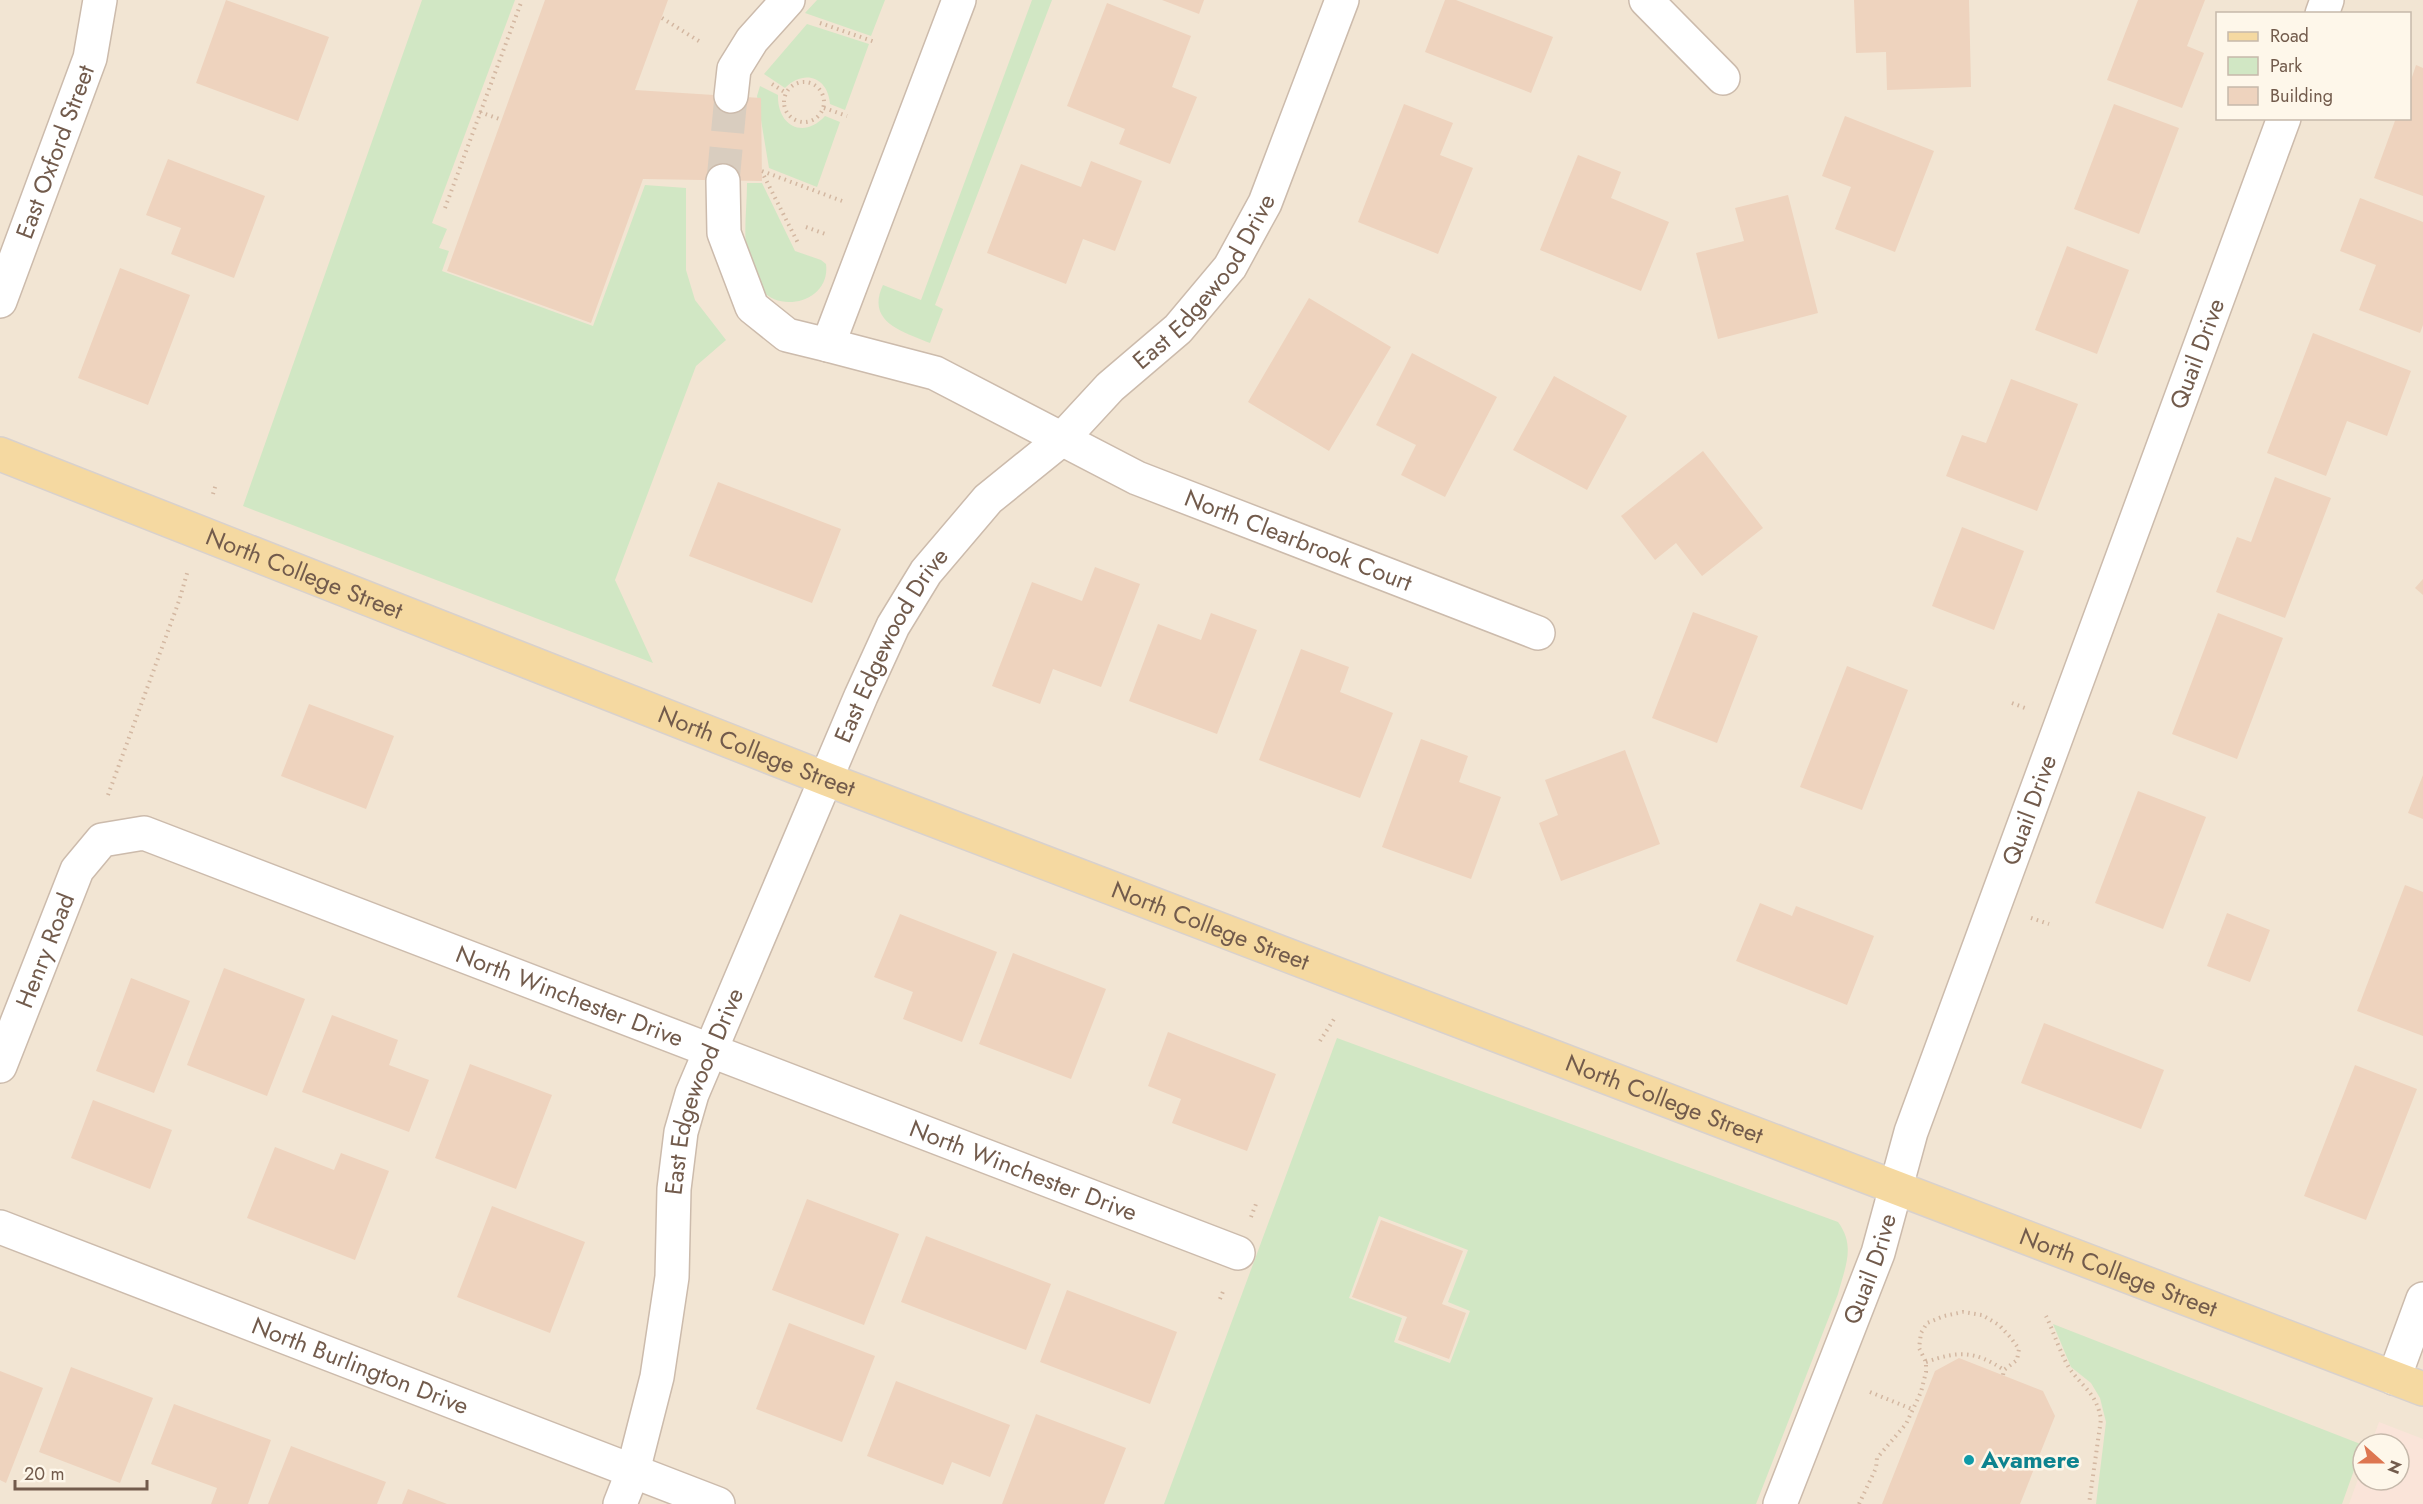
<svg xmlns="http://www.w3.org/2000/svg" width="2423" height="1504" viewBox="0 0 2423 1504" font-family="Jost,sans-serif">
<style>
.residential{fill:#f2e5d3;fill-rule:evenodd}
.commercial{fill:#fae4d9}
.green{fill:#d1e7c4;fill-rule:evenodd}
.building{fill:#eed3be}
.lines{fill:none;stroke-linecap:round;stroke-linejoin:round}
.minor-tunnel{stroke:#d9cdbf;stroke-width:33;stroke-dasharray:33 16;stroke-linecap:butt}
.minor-casing{stroke:#ccbbac;stroke-width:36}
.major-casing{stroke:#d8d1cd;stroke-width:36}
.path{stroke:#d3b7a1;stroke-width:4;stroke-dasharray:1.5 4.5;stroke-linecap:butt}
.minor{stroke:#fff;stroke-width:33}
.major{stroke:#f5d9a1;stroke-width:33}
.culture-dot{fill:#0f9aa8;stroke:#fef7ea;stroke-width:2}
.labels{text-anchor:middle;stroke-width:5;stroke-linejoin:round;paint-order:stroke}
.street-label{font-size:24px;fill:#725b4c;stroke:#fef7ea}
.culture-label{font-size:24px;font-weight:bold;fill:#0d838f;stroke:#fef7ea;text-anchor:start}
</style>
<rect width="100%" height="100%" fill="#fbf3e5"/>
<path class="residential" d="M0,0h2423v1504h-2423zM2218,14h192v104h-192zM2363,1444h36v36h-36z"/>
<path class="commercial" d="M2379,1422l44,17v65h-74l14,-39v15h36v-36h-28z"/>
<path class="green" d="M422,0h93l-83,223 15,6 -8,19 10,3 -7,20 151,55 52,-141 41,3v82l9,30 31,40 -30,26 -81,214 38,83 -410,-157z
M817,0h68l-14,36 -66,-23z
M1032,0h20l-117,305 8,4 -13,34c-25,-11 -65,-20 -47,-58l38,15z
M807,24l62,20 -24,66 -15,-6c-2,-27 -26,-35 -45,-16l-21,-14z
M760,86l18,9c-1,30 25,45 47,21l15,6 -23,65 -48,-19 -12,-72z
M747,183h15l33,68 26,9 5,4c5,37 -47,51 -66,24 -2,-4 -3,-10 -5,-13 -3,-9 -8,-18 -9,-27 -2,-21 1,-44 1,-65z
M1337,1038l501,184c18,24 7,45 0,72l-82,210h-592zM1379,1216l89,34 -20,52 22,9 -20,52 -56,-21 8,-24 -53,-20z
M2053,1324l310,121 -21,59h-246l10,-82 -6,-24 -9,-15 -20,-16z"/>
<path class="building" d="M226,0l103,37 -31,84 -102,-38z
M545,0h123l-33,90 126,8 1,83 -119,-2 -52,144 -144,-52z
M1162,0h42l-5,14z
M1445,0h11l97,37 -22,56 -106,-41z
M1854,0h115l2,87 -84,3 -1,-38 -30,1z
M2138,0h67l-18,46 17,7 -22,55 -75,-28z
M1107,3l84,33 -19,51 25,10 -27,67 -51,-20 6,-15 -58,-23z
M2416,65l7,3v128l-49,-18 22,-60h14v-35z
M1404,104l49,19 -13,32 33,13 -35,86 -80,-32z
M2114,104l65,24 -40,106 -65,-25z
M1845,116l89,35 -39,101 -60,-23 16,-42 -29,-11z
M1578,155l43,17 -10,26 58,24 -28,69 -101,-41z
M168,159l97,37 -31,82 -63,-24 10,-26 -35,-13z
M1091,161l51,20 -27,70 -32,-12 -17,45 -79,-31 34,-89 60,23z
M1788,195l30,118 -100,26 -22,-86 48,-12 -9,-33z
M2360,198l63,24v103l-3,8 -61,-23 17,-45 -36,-14z
M2067,246l62,24 -32,84 -62,-24z
M120,268l70,27 -42,110 -70,-27z
M1309,298l82,49 -62,104 -81,-49z
M2313,333l98,38 -24,65 -40,-15 -21,55 -59,-23z
M1412,353l85,44 -52,100 -44,-22 15,-30 -40,-20z
M1554,376l73,40 -40,74 -74,-40z
M2011,379l67,25 -41,107 -91,-35 16,-41 24,8z
M1703,451l60,77 -61,48 -26,-33 -21,17 -34,-44z
M2275,477l56,21 -46,120 -69,-26 21,-55 14,5z
M718,482l123,47 -29,74 -123,-47z
M1962,527l62,24 -30,79 -62,-24z
M1095,567l45,17 -39,103 -48,-18 -13,35 -48,-18 40,-104 50,19z
M2423,579v16l-8,-7z
M1693,612l65,24 -41,107 -65,-25z
M1211,613l46,17 -40,104 -88,-33 29,-77 43,16z
M2218,613l65,25 -46,121 -65,-25z
M1301,649l48,18 -9,25 53,21 -33,85 -101,-38z
M1847,666l61,24 -46,120 -62,-23z
M309,704l85,32 -28,73 -85,-33z
M1421,739l47,17 -9,26 42,15 -30,82 -89,-32z
M1625,750l35,94 -99,37 -22,-58 19,-8 -13,-35z
M2423,775v44l-15,-6z
M2138,791l68,26 -43,112 -68,-26z
M2405,885l18,7v144l-66,-25z
M1760,903l32,13 4,-10 78,30 -27,69 -111,-44z
M2227,913l43,17 -20,52 -43,-16z
M900,914l97,38 -35,90 -59,-23 10,-27 -39,-15z
M1013,953l93,36 -35,90 -92,-35z
M224,968l81,31 -38,97 -80,-31z
M131,978l59,23 -36,92 -58,-22z
M332,1015l66,25 -9,25 40,15 -20,52 -107,-40z
M2044,1023l120,47 -23,59 -120,-46z
M1168,1032l108,42 -29,77 -75,-28 9,-24 -33,-13z
M470,1064l82,31 -36,94 -81,-31z
M2355,1065l62,24 -51,131 -62,-24z
M93,1100l79,30 -22,59 -79,-31z
M275,1147l59,23 7,-17 48,18 -34,89 -108,-42z
M807,1199l92,35 -35,91 -92,-35z
M492,1206l93,36 -35,91 -93,-36z
M1381,1220l82,31 -21,53 24,9 -17,46 -51,-19 9,-23 -55,-20z
M926,1236l125,48 -25,66 -125,-48z
M1067,1290l110,42 -27,72 -110,-42z
M789,1323l86,33 -33,86 -86,-33z
M1959,1358l84,33 12,25 -35,88h-138l53,-133z
M71,1367l82,31 -33,85 -81,-31z
M0,1371l43,17 -37,95 -6,-3z
M896,1381l114,44 -20,52 -38,-15 -9,23 -76,-29z
M174,1404l97,36 -23,64h-37l6,-16 -66,-24z
M1036,1414l90,34 -22,56h-102z
M291,1446l95,36 -9,22h-109z
M408,1489l39,15h-45z"/>
<g class="lines">
<path class="minor-tunnel" d="M723,181l8,-85"/>
<defs>
<g id="minor">
<path id="s1" d="M959,0l-131,345 107,28 202,105 401,155"/>
<path d="M1646,0l77,78"/>
<path d="M2322,14l5,-14"/>
<path d="M731,96l3,-27 18,-29 36,-40"/>
<path d="M723,181l1,52 28,74 35,28 41,10"/>
<path id="s2" d="M0,301l90,-243 10,-58"/>
<path id="s3" d="M0,1066l77,-196 25,-30 42,-7 1094,420"/>
<path id="s4" d="M0,1227l718,277"/>
<path d="M2394,1378l29,-79"/>
<path id="s5" d="M620,1504l13,-33 24,-94 15,-100 2,-88 7,-57 11,-38 169,-398 32,-70 33,-54 62,-73 73,-59 49,-53 68,-58 52,-62 35,-64 77,-203"/>
<path id="s6" d="M1780,1504l98,-251 33,-121 373,-1014"/>
</g>
<g id="major">
<path id="s7" d="M0,454l826,325 1597,610"/>
</g>
</defs>
<use href="#minor" class="minor-casing"/>
<use href="#major" class="major-casing"/>
<path class="path" d="M662,18l40,25
M820,23l55,19
M784 102a20 20 0 1 1 40 0a20 20 0 1 1-40 0Z
M772,84l14,9
M824,108l23,8
M480,112l22,8
M762,171l80,30
M764,176l35,69
M445,208l77,-208
M806,227l22,8
M213,494l3,-10
M2012,703l13,5
M108,795l71,-194 9,-31
M2031,918l18,6
M1320,1041l16,-25
M1251,1217l5,-13
M1220,1299l4,-10
M2046,1316c7,14 17,45 26,56 14,18 24,22 29,47l-12,85
M1926,1362c32,-11 48,-12 78,8
M1870,1392l44,18
M1859,1504l17,-36 1,-10 29,-34 15,-32 5,-20v-10l-7,-14 2,-15 6,-10 17,-7 19,-4 19,3 17,10 12,13 8,11 -2,11 -13,10 -1,5"/>
<use href="#minor" class="minor"/>
<use href="#major" class="major"/>
</g>
<circle class="culture-dot" cx="1969" cy="1460" r="6"/>
<g class="labels">
<g class="street-label">
<text dy="8" stroke="none"><textPath href="#s2" startOffset="159">East Oxford Street</textPath></text>
<text dy="8" stroke="none"><textPath href="#s5" startOffset="1396">East Edgewood Drive</textPath></text>
<text dy="8" stroke="none"><textPath href="#s6" startOffset="1224">Quail Drive</textPath></text>
<text dy="8" stroke="none"><textPath href="#s1" startOffset="880">North Clearbrook Court</textPath></text>
<text dy="8" stroke="none"><textPath href="#s7" startOffset="327">North College Street</textPath></text>
<text dy="8" stroke="none"><textPath href="#s5" startOffset="910">East Edgewood Drive</textPath></text>
<text dy="8" stroke="none"><textPath href="#s7" startOffset="813">North College Street</textPath></text>
<text dy="8" stroke="none"><textPath href="#s6" startOffset="738">Quail Drive</textPath></text>
<text dy="8" stroke="none"><textPath href="#s7" startOffset="1299">North College Street</textPath></text>
<text dy="8" stroke="none"><textPath href="#s3" startOffset="124">Henry Road</textPath></text>
<text dy="8" stroke="none"><textPath href="#s3" startOffset="748">North Winchester Drive</textPath></text>
<text dy="8" stroke="none"><textPath href="#s5" startOffset="424">East Edgewood Drive</textPath></text>
<text dy="8" stroke="none"><textPath href="#s7" startOffset="1785">North College Street</textPath></text>
<text dy="8" stroke="none"><textPath href="#s3" startOffset="1234">North Winchester Drive</textPath></text>
<text dy="8" stroke="none"><textPath href="#s6" startOffset="252">Quail Drive</textPath></text>
<text dy="8" stroke="none"><textPath href="#s7" startOffset="2271">North College Street</textPath></text>
<text dy="8" stroke="none"><textPath href="#s4" startOffset="386">North Burlington Drive</textPath></text>
</g>
<g class="culture-label">
<text x="1981" y="1468">Avamere</text>
</g>
</g>
<rect x="2216" y="12" width="195" height="108" fill="#fef7ea" stroke="#c6b9ab" stroke-width="1.5"/>
<rect x="2228" y="32" width="30" height="9" fill="#f5d9a1" stroke="#c6b9ab" stroke-width="1.5"/>
<text x="2270" y="42" font-size="18" fill="#725b4c">Road</text>
<rect x="2228" y="57" width="30" height="18" fill="#d1e7c4" stroke="#c6b9ab" stroke-width="1.5"/>
<text x="2270" y="72" font-size="18" fill="#725b4c">Park</text>
<rect x="2228" y="87" width="30" height="18" fill="#eed3be" stroke="#c6b9ab" stroke-width="1.5"/>
<text x="2270" y="102" font-size="18" fill="#725b4c">Building</text>
<g transform="translate(2381 1462) rotate(111)"><circle r="28" fill="#fef7ea" stroke="#c6b9ab" stroke-width="1.5"/>
<path d="M0-4.5L10 22L0 15L-10 22Z" fill="#dd7651"/>
<text y="-9" font-size="16" font-weight="bold" text-anchor="middle" fill="#725b4c">N</text>
</g>
<path d="M15 1480v9h132v-9" fill="none" stroke="#725b4c" stroke-width="3"/>
<text x="24" y="1480" font-size="18" fill="#725b4c" stroke="#fef7ea" stroke-width="4.5" paint-order="stroke">20 m</text>
</svg>
